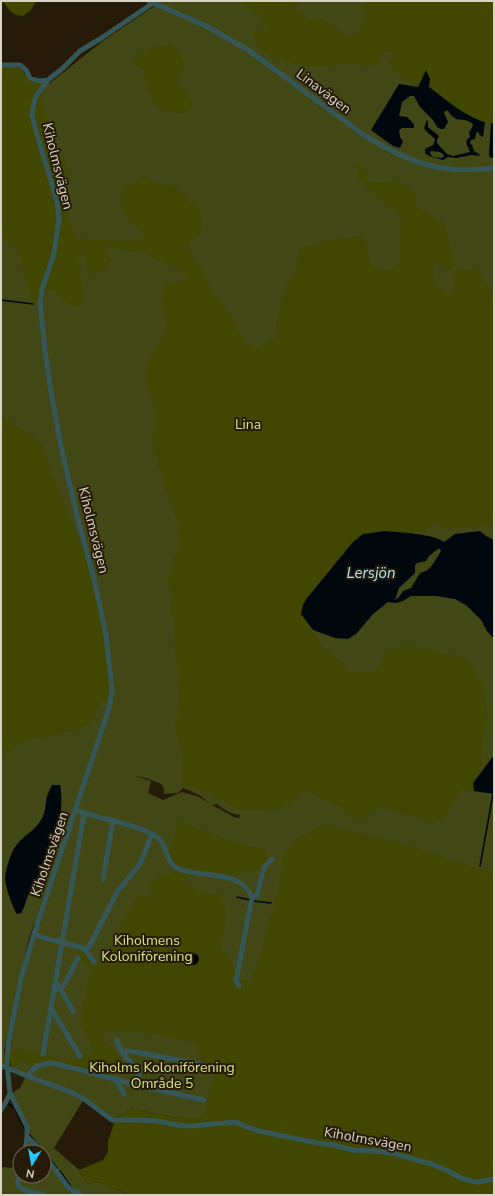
<svg xmlns="http://www.w3.org/2000/svg" width="495" height="1196" viewBox="0 0 495 1196" font-family="'Nunito Sans',sans-serif">
<style>
.green{fill:#424716;fill-rule:evenodd}
.forest{fill:#414600;fill-rule:evenodd}
.water{fill:#00080e;fill-rule:evenodd}
.lines{fill:none;stroke-linecap:round;stroke-linejoin:round}
.stream{stroke:#00080e;stroke-width:1.5}
.minor{stroke:#365758;stroke-width:5}
.labels{text-anchor:middle;stroke-width:4;stroke-linejoin:round;paint-order:stroke}
.street-label{font-size:14px;fill:#d9d2c6;stroke:#251b08}
.park-label{font-size:14px;fill:#d9e489;stroke:#251b08}
.water-label{font-size:15px;font-style:italic;fill:#a9e7fc;stroke:#251b08}
</style>
<rect width="100%" height="100%" fill="#251b08"/>
<path class="green" d="M149,1h345v1173l-290,-57h-19l-9,1 -45,-10 -7,7 -13,3 -27,-19 -30,49 25,22 8,14 12,-2 30,13h-128v-27l3,-1 16,2v7h24v-24h-19l2,-22 -15,-37 8,-5 6,-12 -10,-4 -7,-18 14,-75 15,-54 -4,-1 -5,14 -25,112 3,15 -6,3v-1001l34,15 15,1 53,-42 53,-36zM135,776c4,0 23,5 27,9 2,2 2,6 2,9l14,-1 5,-5c8,3 19,7 24,14l-10,-6 -15,-4 -19,8 -15,-7 3,-12zM217,804c7,6 14,10 23,11l-1,3 -5,-1 -22,-12z"/>
<path class="forest" d="M3,1h33l-5,9 -8,6c-12,-1 -13,-5 -20,-15z
M217,1h66l1,2 3,-2h13l-6,7c13,9 12,15 29,10l12,10 7,8 12,-1 6,-2c2,-7 5,-13 5,-20 -1,-4 -1,-6 -1,-10l11,-2h119v122c-23,0 -47,-23 -65,-36l1,-8 -4,-8 -8,16 -12,-7 -16,-16 4,-12 -12,-1 -4,12 -12,3 -17,-4 -12,3 -29,2 -24,-6 -19,-9 -11,-13 -2,-7 11,-1 3,-3c-1,-8 -19,-24 -27,-26 -6,-1 -13,0 -20,0z
M170,44l9,7 5,11 -8,20 12,13 5,8 -8,10 -20,-2 -10,-9 -9,-16 -2,-15 -14,-11 22,-12z
M1,67c19,0 18,-3 29,14l8,3 9,-1 -6,17 7,19 6,34 12,7 -2,20 1,18 8,35 6,6 50,2 13,-3 1,-5 -3,-6 -9,-4 -11,-23 3,-10 16,-10 5,-4 9,7 21,4 10,8 13,14 6,10 -3,16 -5,3 -6,2 -2,9 14,20 11,23 16,21 11,18 7,13 8,3h6l13,-8 4,-6 -1,-8 11,-43c11,-7 12,-19 12,-31l4,-4 28,-7 24,-4 9,3 8,29 9,3 14,-2 5,-8 1,-42 -3,-7 -4,-3 -11,-7 -5,-7 -8,-4 -10,-10 -3,-11 -1,-9 10,11 2,9 12,3 8,-2 14,1 14,13v10l28,18 11,39 -4,6 -7,1 -4,-7 -5,-3c-7,20 0,29 19,34l-1,-16 4,-7 5,-2 14,1 8,12 10,11v232l-45,3 -17,-5 -7,7 -19,3 -21,-2 -22,3 -10,8 -46,56 -4,7 -2,8 22,36 20,14 5,9h27l14,-22 20,-4 57,12 16,26 5,24 -4,32 -3,33 -7,10 1,8 -12,-2 -18,28 -15,8 -6,-7 -24,-6 -8,-3 -11,-2 -11,3 -3,7 -8,1 -9,-2 -6,-8 -39,-19 -13,13 -14,7 -32,2 -8,-2 -29,-18 -27,-6 2,-34 -8,-23 5,-30 -4,-40 -2,-36 -3,-11 2,-16 -5,-15 9,-31 2,-17 -3,-16 -8,-21 -16,-51 2,-17 -2,-28 -5,-14 -1,-17 8,-17 9,-14 3,-9 -1,-12 -4,-10 1,-18 6,-5 13,-1 6,-7 -10,-8 -24,-9 -8,-8 -10,2 -25,-6 -8,1 10,14 -12,11 -12,1 -3,-22 -2,1 -5,7 3,24 4,12 -4,9 -5,3c-10,-3 -14,-7 -19,-16l-15,-2 -2,13 -7,2 -9,-29 -2,-15 -6,-12 -9,-6 -6,-10z
M1,417l27,16 12,10 38,98 8,9 20,85 4,66h-11l-4,14 -8,10 -12,5 -54,12 -13,10 -7,3z
M178,821l9,4 61,22 18,2 1,9 -6,11 -35,6 -40,-6 -2,13c7,10 26,11 37,13l5,19 -6,38 10,5v6l5,5 1,12 17,1 26,-93 5,-34 13,-16 30,-15c21,10 45,13 68,19 33,8 65,22 99,31v322h-365l-30,-13 -12,2 -8,-14 24,-10 5,-8v-11l6,-17 -3,-6 13,-3 7,-7 45,10 9,-1h19l4,-19 10,-30h-4l-11,-4 -8,-22 -56,-11 -35,-1 -1,10 20,19 1,4 -6,-2 -7,3 -3,11 -49,-12 -15,-2 -10,2 -18,-2v9l-5,-3 -2,-13 10,-5 26,6 15,4 16,1 19,-9 -14,-26 1,-12 9,-43 -3,-5 -10,-7 6,-10 10,14 11,1c11,-23 19,-49 36,-69l8,4 5,-5 -5,-4c3,-4 7,-11 11,-13 8,-3 14,-1 18,-9l-4,-3 -6,-10 5,-12zM192,953l6,9 -3,2h-5l-2,-3v-6z"/>
<path class="water" d="M426,70l4,9 -1,8c16,12 37,30 56,35l-2,15 -4,-2v-3l-3,1 -1,6 -4,1 -1,3 2,2 2,6 6,4 -1,1 -7,-1 -16,3 -8,-1 -5,3 -14,-4 -4,-3v-4l8,-4 2,-6 -9,-8 -2,-3 3,-8 1,1v6l11,9 -2,4v3l10,11 6,2 17,-4c-2,-6 -7,-11 0,-15l-1,-5 3,-4 1,-4c-11,-9 -15,2 -25,-13l-2,-1 -2,3 4,9 -4,7h-3l-4,-2 -4,-7 -13,-13 -6,-11h-4l-8,6 -3,14 8,1 7,7v4h-12l-3,2 1,7 3,4 -3,7 -7,-2 -22,-16 28,-46 19,3zM431,151l9,1 4,3v1l-2,2 -9,-1 -3,-4z
M491,123h3v35h-3l-2,-3z
M385,531c15,1 48,3 59,11l11,-8 25,-3 6,5 8,4v99l-7,-8 -6,-11 -14,-14 -12,-7 -19,-3h-25l-8,5 -7,2 -8,-1 -15,12 -17,20 -8,5 -13,-1 -22,-8 -12,-16 2,-9 4,-7 46,-56 10,-8zM438,549h2l1,2 -10,16 -5,4 -6,2 -9,15 -8,3 -4,6 -4,3 4,-12 16,-15v-8l2,-2 9,-2 3,-5z
M494,755v39l-20,-3 -1,-8z
M52,785h8c5,24 -4,57 -15,78 -5,11 -13,22 -17,33 -3,6 -3,12 -7,17l-4,1c-4,-5 -12,-29 -12,-35 0,-7 6,-27 10,-32 7,-11 20,-16 26,-27 5,-8 4,-15 6,-24 1,-4 4,-8 5,-11z
M187 959a6 6 0 1 1 12 0a6 6 0 1 1-12 0Z"/>
<g class="lines">
<path class="stream" d="M1,300l32,4
M480,866l13,-72
M237,897l13,3
M254,901l17,2
M8,1103l5,5
M16,1111l9,19
M29,1134l12,14
M50,1159l7,9
M60,1171l11,16"/>
<path class="minor" d="M149,1l57,25 42,24 116,85c26,16 55,31 86,34 15,2 30,0 44,-1
M1,65h19l6,5 4,8 9,3 9,-1
M76,810c24,10 51,11 76,24 2,1 6,3 7,5 9,9 7,25 20,30 21,9 64,0 73,29l-15,77 -1,5 3,6
M103,879l10,-59
M252,898l5,-3 7,-28 8,-8
M34,934l10,4 40,10 10,14
M84,948h4l2,-3 27,-53 23,-28 12,-30
M58,985l15,26
M54,990l6,-2 4,-3 14,-27
M51,1008l29,48
M43,1054l41,-240
M125,1057v-4l2,-2h3l70,13
M1,1068l6,-3
M8,1068l19,8 10,-10 12,-3 9,1 78,21c1,-3 3,-6 3,-9 -2,-12 -19,-19 -22,-36
M27,1076l44,16 13,7 28,21h27l18,1 20,4 13,1 46,-4 11,5 12,4 58,12 17,2 19,5 23,1 19,3 37,10 14,6 15,8 10,3 7,1 16,-3
M115,1079l9,15
M136,1085l68,15
M10,1093l17,34v10l7,6 8,9
M1,1110l5,-8 4,-9 -3,-28 1,-20 13,-66 13,-45 75,-226 3,-19 -6,-54 -12,-56 -16,-59 -16,-69 -12,-65 -5,-36 -5,-48 2,-13 11,-32 3,-17 3,-22 -2,-16 -21,-71 -4,-16 2,-13 2,-6 12,-16 15,-12 17,-17 23,-14 50,-34
M25,1152l2,-15
M44,1155l24,32 6,5h4l3,3
M20,1174c-1,3 -3,7 -2,10 1,7 21,9 27,11"/>
</g>
<g class="labels">
<g class="street-label">
<text transform="translate(324 91) rotate(37)" y="5">Linavägen</text>
<text transform="translate(58 166) rotate(76)" y="5">Kiholmsvägen</text>
<text transform="translate(94 530) rotate(76)" y="5">Kiholmsvägen</text>
<text transform="translate(49 854) rotate(-71)" y="5">Kiholmsvägen</text>
<text transform="translate(368 1139) rotate(10)" y="5">Kiholmsvägen</text>
</g>
<g class="park-label">
<text x="248" y="429">Lina</text>
<text x="147" y="945">Kiholmens<tspan x="147" dy="16">Koloniförening</tspan></text>
<text x="162" y="1072">Kiholms Koloniförening<tspan x="162" dy="16">Område 5</tspan></text>
</g>
<g class="water-label">
<text x="371" y="578">Lersjön</text>
</g>
</g>
<rect width="495" height="1196" fill="none" stroke="#d9d2c6" stroke-width="4"/>
<g transform="translate(32 1164) rotate(191)"><circle r="19" fill="#251b08" stroke="#6d6454"/>
<path d="M0-3L7 15L0 10L-7 15Z" fill="#23c9fe"/>
<text y="-6" font-size="11" font-weight="bold" text-anchor="middle" fill="#d9d2c6">N</text>
</g>
</svg>
